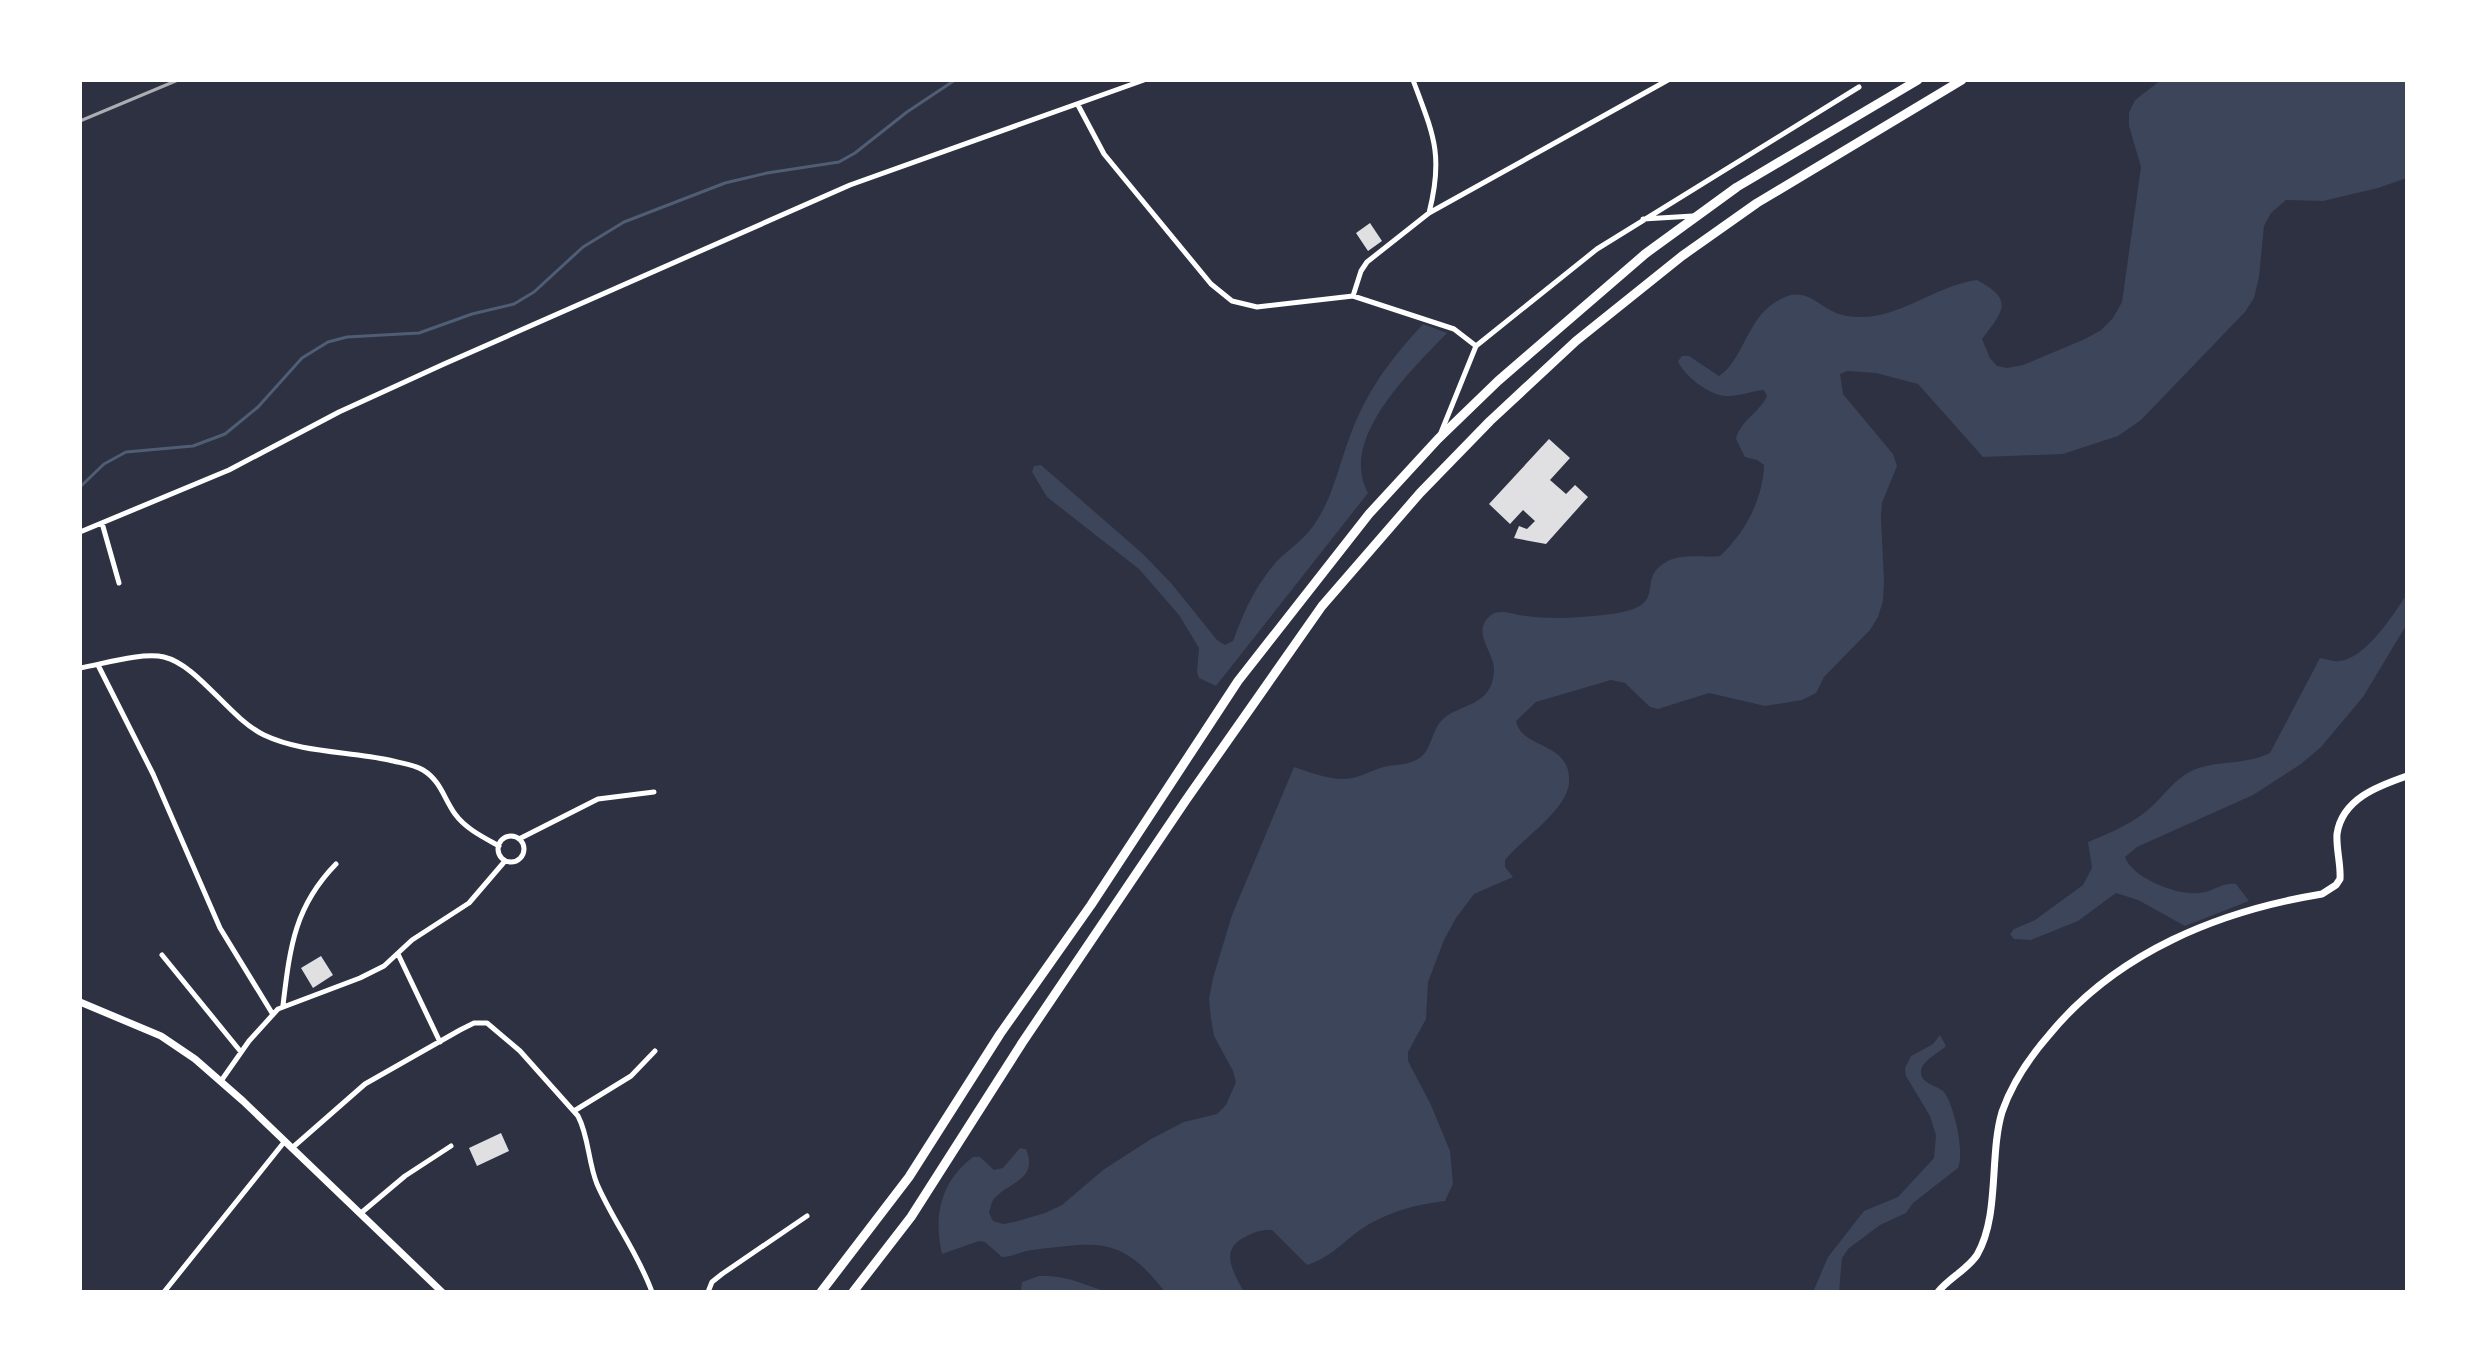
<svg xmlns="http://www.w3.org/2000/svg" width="2487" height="1372" viewBox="0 0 2487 1372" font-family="'Roboto Condensed',sans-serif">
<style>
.green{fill:#3c4559}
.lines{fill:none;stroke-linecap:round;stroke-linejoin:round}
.stream{stroke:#4f5d75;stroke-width:3}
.building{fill:#e0e0e3}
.minor{stroke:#fff;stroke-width:5}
.tertiary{stroke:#fff;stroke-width:7}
.trunk{stroke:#fff;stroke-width:9}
.rail{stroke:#abadb3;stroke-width:3}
</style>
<rect width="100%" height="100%" fill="#2d3142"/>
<path class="green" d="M2161,80h246v98l-29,10 -55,13 -37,-1 -15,13 -7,13 -5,51 -5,21 -9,14 -104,108 -23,16 -55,18 -80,3 -65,-73 -42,-11 -29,-2 -7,3 3,20 50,60 4,12 -15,37 -1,14 3,65 -1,19 -5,16 -8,13 -46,47 -8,16 -14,7 -37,6 -56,-13 -51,16 -8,-2 -25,-24 -14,-3 -75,22 -20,19c6,29 56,20 53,62 -2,27 -48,57 -64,77v7l8,10 -39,17 -18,24 -12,22 -16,42 -2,37 -18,33v9l23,44 19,46 3,33 -8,17c-29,3 -61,12 -85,29 -18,13 -32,29 -53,35l-35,-35c-9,-1 -17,2 -25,6 -29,13 -14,35 -3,56h-79c-45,-58 -68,-49 -133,-42 -11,1 -19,7 -30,7l-17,-15 -6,-1 -37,13c-9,-38 -1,-73 31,-97h7l14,13 9,-2 17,-20 6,1c13,32 -18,32 -33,51 -1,2 -4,12 -4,13l4,8 10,3 11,-2 31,-9 17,-8 41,-35 48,-31 33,-17 33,-8 9,-9 10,-23 -3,-11 -19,-35 -3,-17 -2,-20 4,-21 19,-63 62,-148c19,6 39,15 59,11 12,-3 23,-10 35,-12 13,-2 23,-1 34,-10 10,-9 10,-27 21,-37 18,-16 48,-12 51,-47 2,-19 -24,-39 -4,-56 7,-7 20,-3 29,-1 30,5 62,3 92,-1 62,-8 22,-33 55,-52 15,-9 37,-4 54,-6 25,-23 43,-57 44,-91l-7,-5 -12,-3 -9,-18c4,-18 23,-26 31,-43l-3,-6c-12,1 -27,7 -39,6 -16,-1 -42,-21 -47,-35l4,-5h7l30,20c23,-14 28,-56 55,-73 35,-23 42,8 73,13 48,8 85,-30 130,-36 38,20 26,31 5,59l8,19 7,8 10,2 16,-3 62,-26 16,-9 12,-12 9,-16 19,-135 -12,-41v-13l6,-13z
M1423,324l24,9c-34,36 -109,105 -79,160l-152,193 -17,-8 -2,-6 2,-24 -20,-33 -40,-46 -92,-72 -15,-25 2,-6 7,-1 102,89 28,29 46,57 8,5 8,-4c11,-30 22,-55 44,-80 13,-13 29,-23 39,-39 17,-26 23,-57 34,-86 17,-46 40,-76 73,-112z
M2407,594v30l-44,73 -42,50 -20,17 -48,31 -116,52 -12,10c7,21 53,39 75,36 12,-1 22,-11 36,-9l13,17 -64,25 -47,-26 -22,-7 -38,28 -47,19 -17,-1 -4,-5 4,-5 21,-9 48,-35 9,-17 -4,-26c19,-8 39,-16 56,-29 18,-13 30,-36 52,-44 24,-9 50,-4 74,-16l50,-95c7,1 13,4 20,3 26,-3 53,-46 67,-67z
M1940,1035l6,11c-7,7 -25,15 -25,26 0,12 15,13 22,19 11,12 22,62 15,77l-45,35 -7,10 -26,12 -32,24 -6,9 -3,34h-26l15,-35 36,-46 34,-14 36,-39 2,-23 -6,-19 -24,-40 -1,-8 6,-12 22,-12z
M1039,1276c29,-1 42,8 69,16l-87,-2 1,-8z"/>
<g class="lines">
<path class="stream" d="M80,487l24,-23 22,-12 67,-6 32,-12 33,-27 44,-49 26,-16 19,-5 72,-4 53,-19 42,-10 20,-12 49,-45 41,-25 101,-39 42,-10 72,-11 16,-9 52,-41 48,-32"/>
</g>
<path class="building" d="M1370,223l12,18 -14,10 -12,-18z
M1549,439l21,19 -20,22 16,14 9,-9 13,12 -42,47 -32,-6 5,-12 8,3 8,-8 -12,-11 -13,14 -21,-20z
M321,956l12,19 -20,13 -12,-20z
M501,1133l8,18 -32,15 -8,-18z"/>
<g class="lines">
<path class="minor" d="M1413,80c20,54 31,74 16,133
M1078,105l26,49 107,130 21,17 25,6 96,-11 101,33 22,17 -36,89
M1643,219l50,-3
M1353,296l8,-25 6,-9 62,-49 239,-133
M1476,346l121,-97 262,-162
M102,523l17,60
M80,532l149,-62 110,-58 105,-48 406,-179 294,-105
M98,665l55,109 67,154 52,85
M80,668c23,-4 62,-16 84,-11 34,8 65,61 100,78 38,18 84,16 125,25 11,3 24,4 34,10 18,11 21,29 32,44 11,15 28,23 44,32
M498 849a13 13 0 1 1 26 0a13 13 0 1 1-26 0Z
M519,839l79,-40 56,-7
M398,954l42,88
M162,955l79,97
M283,1005c7,-57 11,-98 53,-141
M221,1081l28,-40 29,-32 82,-31 24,-12 28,-26 57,-37 36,-42
M574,1111l57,-35 24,-25
M292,1148l73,-64 95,-54 14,-7h13l33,28 58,65c11,21 10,46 19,68 16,37 41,69 55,108
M361,1213l44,-37 46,-30
M164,1292l121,-151
M708,1292l4,-10 10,-8 85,-58"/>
<path class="tertiary" d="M80,1002l81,34 34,23 48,42 199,191
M1938,1292c11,-14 29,-22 39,-37 23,-40 12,-99 25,-143 10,-29 27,-54 47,-77 68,-83 170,-124 273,-141l14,-9 4,-6c1,-15 -4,-30 -3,-45 5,-35 41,-48 70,-58"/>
<path class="trunk" d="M821,1292l88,-115 91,-143 91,-129 147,-224 131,-167 69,-75 60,-58 147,-127 92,-67 181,-107
M853,1292l58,-75 111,-174 164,-243 136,-194 98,-113 70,-72 86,-80 106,-85 75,-53 205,-123"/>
<path class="rail" d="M80,121l98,-41"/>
</g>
<rect width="2487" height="1372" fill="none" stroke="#ffffff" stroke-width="164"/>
</svg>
